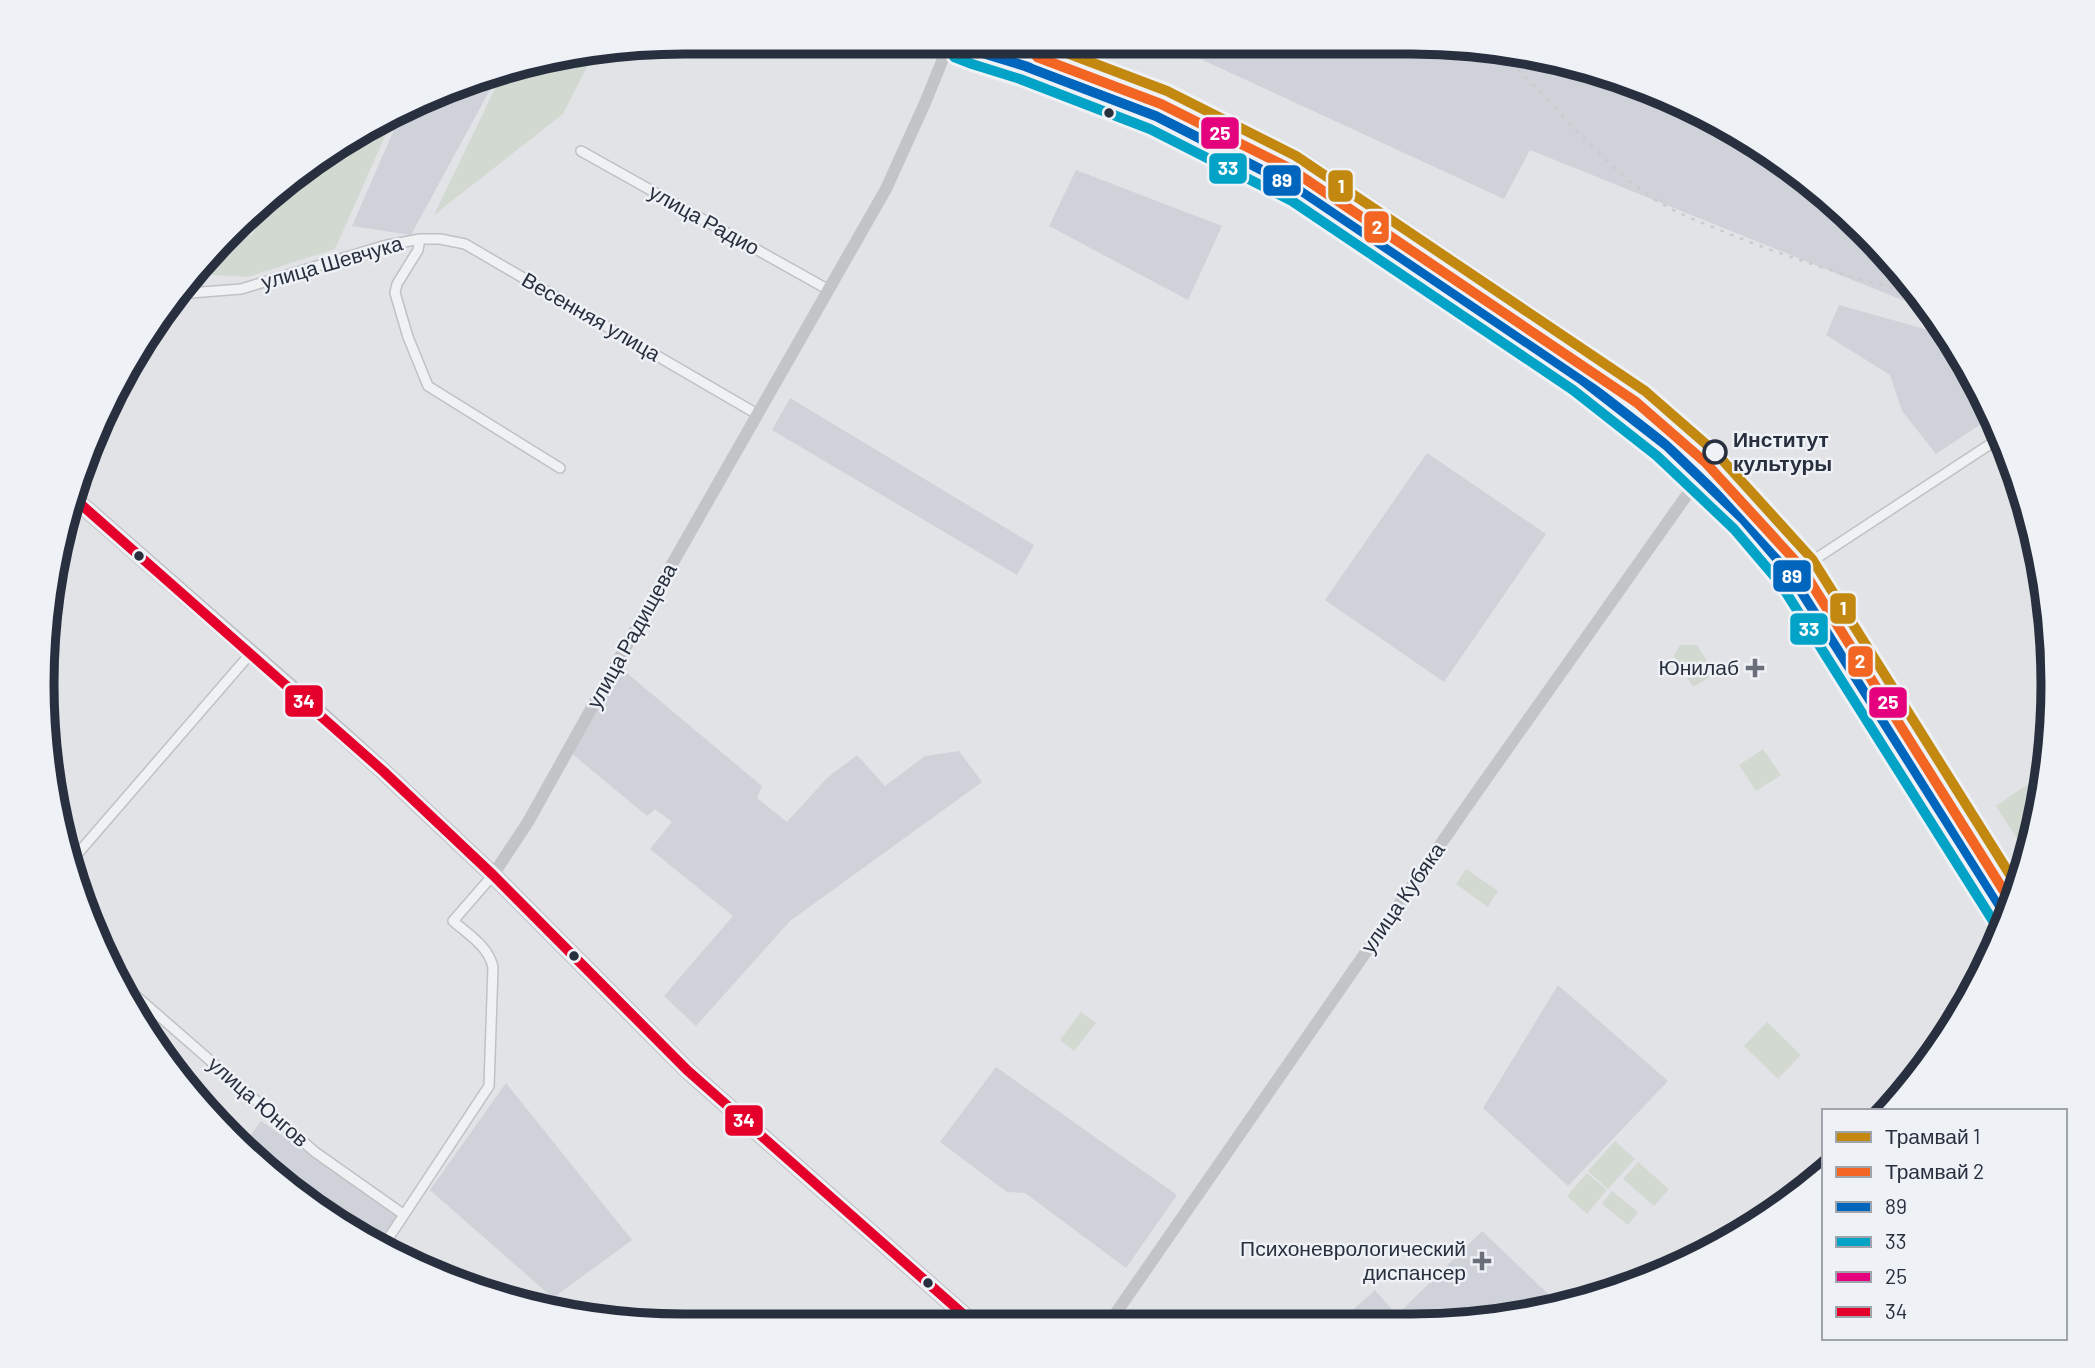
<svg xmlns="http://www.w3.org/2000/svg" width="2095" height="1368" viewBox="0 0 2095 1368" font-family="Barlow,sans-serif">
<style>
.built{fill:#cfd2d9}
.green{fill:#d1d9d1}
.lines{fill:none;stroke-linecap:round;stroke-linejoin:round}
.street-casing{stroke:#bfc1c4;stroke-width:12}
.primary-casing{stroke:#bec0c3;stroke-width:18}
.street{stroke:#f0f1f3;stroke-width:9}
.secondary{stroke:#c2c4c8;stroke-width:12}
.primary{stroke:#f5f5f6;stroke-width:14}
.tram{stroke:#cacbce;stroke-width:2}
.rail{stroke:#cacbce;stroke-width:2.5;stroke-dasharray:3.5 7;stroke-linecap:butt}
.bus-1-casing{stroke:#eef1f5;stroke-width:16}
.bus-2-casing{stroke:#eef1f5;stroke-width:16}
.bus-3-casing{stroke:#eef1f5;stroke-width:16}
.bus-4-casing{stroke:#eef1f5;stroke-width:16}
.bus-1{stroke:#0065bd;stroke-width:10}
.bus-2{stroke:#02a3c7;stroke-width:10}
.bus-3{stroke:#e5007d;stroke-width:10}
.bus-4{stroke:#e4002b;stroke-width:10}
.tram-1-casing{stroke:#eef1f5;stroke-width:16}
.tram-2-casing{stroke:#eef1f5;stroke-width:16}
.tram-1{stroke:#c38810;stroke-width:10}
.tram-2{stroke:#f26522;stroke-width:10}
.bus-dot{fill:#282f3e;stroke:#eef1f5;stroke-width:2.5}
.stop-dot{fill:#eef1f5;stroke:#282f3e;stroke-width:3.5}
.poi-dot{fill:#696e79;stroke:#eef1f5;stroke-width:2.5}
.labels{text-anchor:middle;stroke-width:5;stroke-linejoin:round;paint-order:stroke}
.street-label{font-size:21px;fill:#282f3e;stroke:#eef1f5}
.stop-label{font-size:21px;font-weight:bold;fill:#282f3e;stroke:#eef1f5;text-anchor:start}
.poi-label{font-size:21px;fill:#282f3e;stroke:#eef1f5;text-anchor:end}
.rim{fill:none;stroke:#282f3e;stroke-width:9}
.line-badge{stroke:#eef1f5;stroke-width:2.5}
.badge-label{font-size:19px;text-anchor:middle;font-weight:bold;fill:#fff}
</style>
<rect width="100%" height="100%" fill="#e1e3e6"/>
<path class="built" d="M1170,45l325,3 200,60 140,94 86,91 11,19 -402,-162 -26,49z
M499,73l-88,162 -59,-9 49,-112 77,-38z
M1076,170l146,56 -34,74 -139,-74z
M1839,305l107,30 41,65 6,16 -57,38 -34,-43 -12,-36 -64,-40z
M790,398l244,147 -17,30 -245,-145z
M1427,453l119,81 -102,148 -119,-82z
M622,669l140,117 -5,12 30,24 40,-44 30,-23 28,31 40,-30 34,-5 23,31 -192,139 -94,105 -32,-30 69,-80 -83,-67 22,-27 -17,-13 -8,7 -76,-63z
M1558,985l110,96 -100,105 -85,-78z
M996,1067l181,128 -51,73 -101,-75 -18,-1 -67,-50z
M506,1083l126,157 -79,58 -123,-108z
M261,1121l137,94 -19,30 -119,-79 -17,-20z
M1482,1231l80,76 -109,18 -116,-1 38,-34 22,25z"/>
<path class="green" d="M592,57l-29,57 -129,101 69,-143z
M393,118l-58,131 -88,28 -45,-3 -1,-6 29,-27 22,-6 15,-28 60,-57z
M1680,645h17l18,29 -22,13 -19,-31z
M1763,749l18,26 -25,16 -17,-26z
M2047,771l-20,83 -31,-48z
M1466,869l32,22 -10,16 -32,-23z
M1081,1012l15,11 -22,28 -14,-11z
M1767,1022l34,33 -23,24 -34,-33z
M1615,1141l20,18 -27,30 -20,-18z
M1638,1162l31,27 -15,17 -31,-27z
M1587,1173l20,17 -20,24 -20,-18z
M1612,1191l26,21 -10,13 -26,-21z"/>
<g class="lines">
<defs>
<path id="street" d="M581,151l246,138
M420,239h20l25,5 292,170
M181,287l9,6 51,-4 142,-43 37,-7 -2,11 -21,34 -2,9 13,44 20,49 132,82
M1791,575l210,-138
M73,859l178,-206
M119,981l196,171 88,62
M382,1248l107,-162 4,-119c-5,-21 -24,-32 -40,-46l40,-46"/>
<path id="primary" d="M960,44l16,7 49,15 131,50 104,52 39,21 282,190c79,56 150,119 210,196l216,342
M76,500l225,197 82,74 110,104 194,195 285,252"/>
</defs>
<use href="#street" class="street-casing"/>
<use href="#primary" class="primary-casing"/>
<use href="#street" class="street"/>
<path class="secondary" d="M1025,66l8,-22
M493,875l35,-53 139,-249 219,-384 39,-86 24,-59
M1109,1323l365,-527 227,-321"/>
<use href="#primary" class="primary"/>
<path class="tram" d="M1054,45l131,49 117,57 296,200 104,82 114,124 205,323"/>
<path class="rail" d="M1494,48c53,44 94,103 150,144 21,16 46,26 71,36 68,29 137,49 208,69"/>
<defs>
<path id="bus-1" d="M960,44l16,7 49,15 131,50 143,73 282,190 85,66 78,75 47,55 216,342"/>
<path id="bus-2" d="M954,57l18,7 48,15 130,50 142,72 281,189 84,66 77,73 46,54 215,341"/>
<path id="bus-3" d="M1002,44l28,9 131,50 145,74 283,190 86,68 79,75 48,56 212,336"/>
<path id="bus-4" d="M76,500l307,271 110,104 194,195 285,252"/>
</defs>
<use href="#bus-1" class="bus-1-casing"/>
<use href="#bus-2" class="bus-2-casing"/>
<use href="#bus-3" class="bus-3-casing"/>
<use href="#bus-4" class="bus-4-casing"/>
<use href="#bus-1" class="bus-1"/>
<use href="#bus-2" class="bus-2"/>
<use href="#bus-3" class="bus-3"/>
<use href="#bus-4" class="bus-4"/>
<defs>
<path id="tram-1" d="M1043,44l124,47 129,65 349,235 70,61 97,107 207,330"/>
<path id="tram-2" d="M1037,57l124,47 128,64 347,234 69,60 96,105 206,329"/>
</defs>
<use href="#tram-1" class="tram-1-casing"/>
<use href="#tram-2" class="tram-2-casing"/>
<use href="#tram-1" class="tram-1"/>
<use href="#tram-2" class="tram-2"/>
</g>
<g class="bus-dot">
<circle cx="1109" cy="113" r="6"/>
<circle cx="139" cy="556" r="6"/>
<circle cx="574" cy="956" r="6"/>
<circle cx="928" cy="1283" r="6"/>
</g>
<circle class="stop-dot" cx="1715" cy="452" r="11"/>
<g class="poi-dot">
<path d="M1751.5 657.5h7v7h7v7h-7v7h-7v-7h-7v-7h7z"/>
<path d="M1478.5 1250.5h7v7h7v7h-7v7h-7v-7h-7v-7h7z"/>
</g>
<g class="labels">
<g class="street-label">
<text transform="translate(704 220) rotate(29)" y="7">улица Радио</text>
<text transform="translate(332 263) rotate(-16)" y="7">улица Шевчука</text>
<text transform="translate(591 317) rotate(30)" y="7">Весенняя улица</text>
<text transform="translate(632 636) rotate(-61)" y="7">улица Радищева</text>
<text transform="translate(1403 898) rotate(-55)" y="7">улица Кубяка</text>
<text transform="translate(258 1102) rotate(41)" y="7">улица Юнгов</text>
</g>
<g class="stop-label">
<text x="1733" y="447">Институт<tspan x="1733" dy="24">культуры</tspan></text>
</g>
<g class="poi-label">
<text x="1739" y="675">Юнилаб</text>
<text x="1466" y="1256">Психоневрологический<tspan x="1466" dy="24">диспансер</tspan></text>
</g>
</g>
<path d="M0 0H2095V1368H0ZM684 54H1411A630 630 0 0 1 2041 684V684A630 630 0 0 1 1411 1314H684A630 630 0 0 1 54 684V684A630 630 0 0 1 684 54Z" fill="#eef1f5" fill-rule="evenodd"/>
<path class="rim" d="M684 54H1411A630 630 0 0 1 2041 684V684A630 630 0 0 1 1411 1314H684A630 630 0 0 1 54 684V684A630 630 0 0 1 684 54Z"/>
<g class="line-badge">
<rect x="1200" y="116" width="40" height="34" rx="7" fill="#e5007d"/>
<rect x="1208" y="152" width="40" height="33" rx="7" fill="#02a3c7"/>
<rect x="1262" y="164" width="40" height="33" rx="7" fill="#0065bd"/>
<rect x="1327" y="169" width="27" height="34" rx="7" fill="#c38810"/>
<rect x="1363" y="210" width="27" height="34" rx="7" fill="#f26522"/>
<rect x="1772" y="559" width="40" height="34" rx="7" fill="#0065bd"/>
<rect x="1829" y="592" width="28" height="33" rx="7" fill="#c38810"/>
<rect x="1789" y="612" width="40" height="34" rx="7" fill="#02a3c7"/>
<rect x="1847" y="645" width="27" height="33" rx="7" fill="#f26522"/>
<rect x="284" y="684" width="40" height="34" rx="7" fill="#e4002b"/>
<rect x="1868" y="686" width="40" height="33" rx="7" fill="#e5007d"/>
<rect x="724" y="1104" width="40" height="33" rx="7" fill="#e4002b"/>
</g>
<g class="badge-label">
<text x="1220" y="140">25</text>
<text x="1228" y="175">33</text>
<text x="1282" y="187">89</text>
<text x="1341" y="193">1</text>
<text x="1377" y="234">2</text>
<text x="1792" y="583">89</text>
<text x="1843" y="615">1</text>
<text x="1809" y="636">33</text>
<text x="1860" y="668">2</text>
<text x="304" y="708">34</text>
<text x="1888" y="709">25</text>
<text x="744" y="1127">34</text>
</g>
<rect x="1822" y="1109" width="245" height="231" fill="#eef1f5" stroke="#9fa3ac" stroke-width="2"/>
<rect x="1836" y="1132" width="35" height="10" fill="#c38810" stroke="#9fa3ac" stroke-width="2"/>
<text x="1885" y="1144" font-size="21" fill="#282f3e">Трамвай 1</text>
<rect x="1836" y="1167" width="35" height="10" fill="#f26522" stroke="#9fa3ac" stroke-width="2"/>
<text x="1885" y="1179" font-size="21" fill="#282f3e">Трамвай 2</text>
<rect x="1836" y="1202" width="35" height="10" fill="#0065bd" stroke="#9fa3ac" stroke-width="2"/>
<text x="1885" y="1214" font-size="21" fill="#282f3e">89</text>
<rect x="1836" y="1237" width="35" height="10" fill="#02a3c7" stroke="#9fa3ac" stroke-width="2"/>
<text x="1885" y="1249" font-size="21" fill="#282f3e">33</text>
<rect x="1836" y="1272" width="35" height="10" fill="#e5007d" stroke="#9fa3ac" stroke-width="2"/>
<text x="1885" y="1284" font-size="21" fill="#282f3e">25</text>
<rect x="1836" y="1307" width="35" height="10" fill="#e4002b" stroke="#9fa3ac" stroke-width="2"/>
<text x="1885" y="1319" font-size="21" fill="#282f3e">34</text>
</svg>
